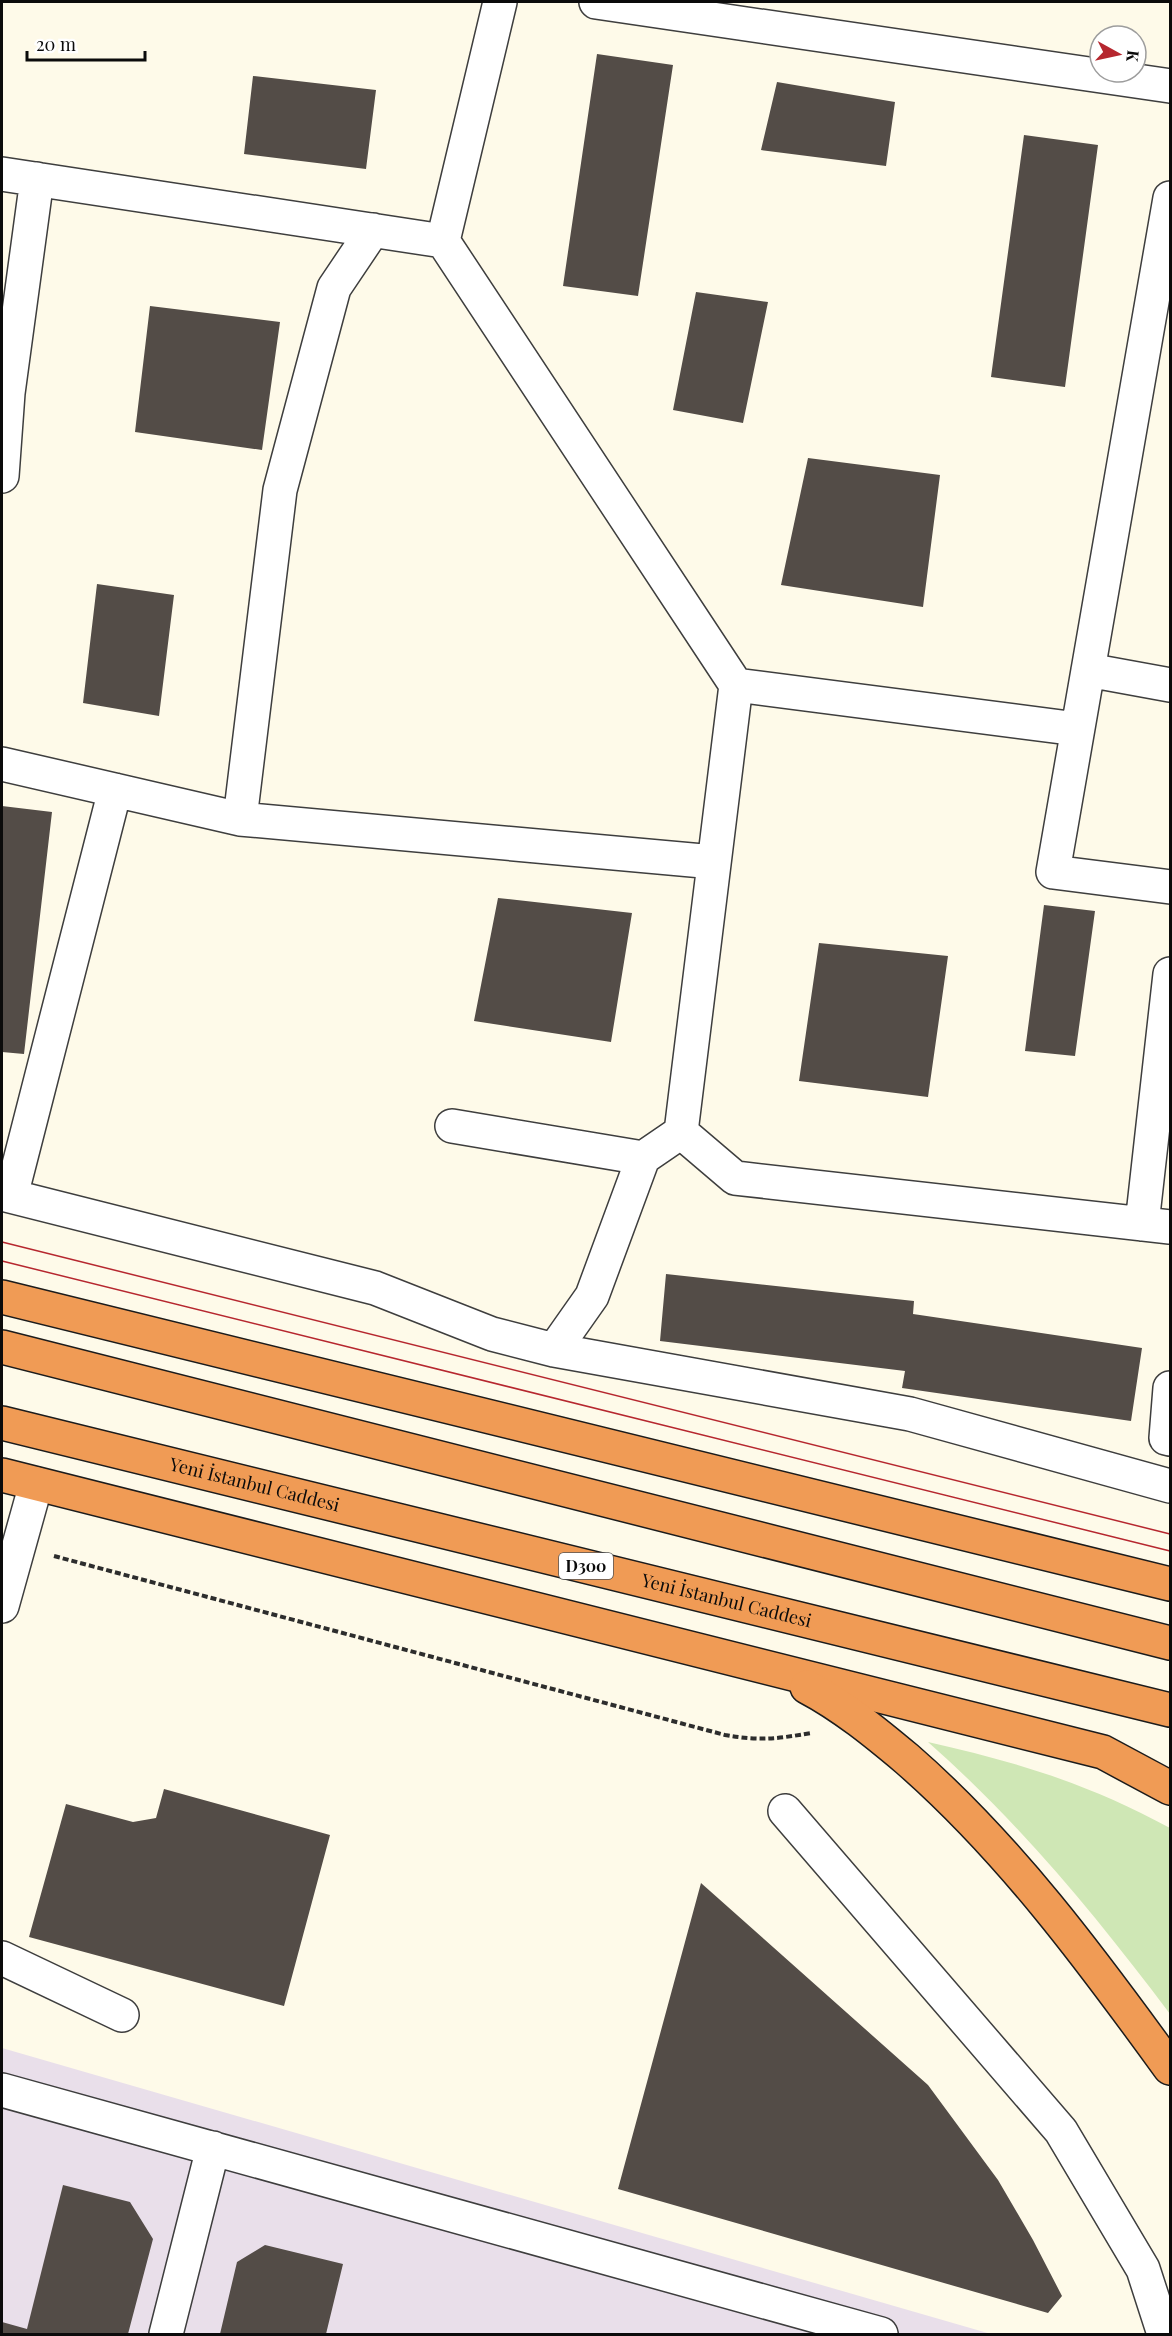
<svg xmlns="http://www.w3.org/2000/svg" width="1172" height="2336" viewBox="0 0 1172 2336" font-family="'Playfair Display',serif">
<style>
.industrial{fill:#e9dfea}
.green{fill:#cfe7b5}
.building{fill:#534c47}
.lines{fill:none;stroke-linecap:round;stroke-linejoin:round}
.minor-casing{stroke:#3e3e3e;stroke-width:36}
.highway-casing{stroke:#1c1c1c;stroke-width:36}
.path{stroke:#2d2d2d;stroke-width:4;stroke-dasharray:6 3;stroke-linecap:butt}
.minor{stroke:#fff;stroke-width:33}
.highway{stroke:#f09b55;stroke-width:33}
.tram{stroke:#b6272f;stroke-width:1.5}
.labels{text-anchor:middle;stroke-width:6;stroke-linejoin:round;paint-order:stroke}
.shield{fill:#fff;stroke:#545454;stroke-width:1.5}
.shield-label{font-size:16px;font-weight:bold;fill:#0b0b0b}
.street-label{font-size:18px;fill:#0b0b0b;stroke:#fff}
</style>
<rect width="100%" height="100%" fill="#fefae9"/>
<path class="industrial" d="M2,2048l989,286h-989z"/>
<path class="green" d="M928,1742c89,20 161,42 242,86v186c-73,-97 -151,-192 -242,-272z"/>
<path class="building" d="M597,54l76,11 -35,231 -75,-10z
M253,76l123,14 -10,79 -122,-15z
M777,82l118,20 -9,64 -125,-16z
M1024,135l74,10 -33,242 -74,-10z
M696,292l72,10 -25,121 -70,-13z
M150,306l130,16 -18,128 -127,-18z
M808,458l132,17 -17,132 -142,-22z
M97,584l77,11 -15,121 -76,-13z
M2,806l50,6 -28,242 -22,-2z
M498,898l134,15 -21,129 -137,-21z
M1044,905l51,6 -20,145 -50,-5z
M819,943l129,13 -20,141 -129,-16z
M666,1274l248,27 -1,13 229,34 -11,73 -229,-33 3,-17 -245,-30z
M164,1789l166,46 -46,171 -255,-69 37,-133 67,18 23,-4z
M701,1883l227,202 70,95 35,60 29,56 -14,17 -430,-124z
M63,2185l67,17 23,37 -25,95h-126v-12l25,7z
M265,2245l78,19 -17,70h-106l17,-72z"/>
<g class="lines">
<defs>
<path id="minor" d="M500,2l-57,239 293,444 -55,447 -38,26 -51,138 -38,54
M596,2l574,84
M2,174l441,67
M1170,198l-117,674 117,15
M2,476l6,-83 29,-214
M1088,670l82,15
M736,685l341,44
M2,764l238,55 474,43
M240,819l40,-329 54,-202 39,-58
M452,1126l191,32
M681,1132l54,46 435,49
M2,1194l373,94 117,46 62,16 356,64 260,72
M11,1196l104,-406
M1142,1224l28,-250
M1170,1388l-4,50 4,1
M2,1606l34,-122
M785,1811l276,320 82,138 21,65
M2,1958l120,57
M2,2090l879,244
M166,2334l47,-186"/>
<g id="highway">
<path d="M2,1297l1168,287"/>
<path d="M2,1347l1168,296"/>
<path id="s1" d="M2,1423l1168,287"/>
<path d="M2,1475l1101,277 67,36"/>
<path d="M807,1687c36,19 69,46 100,72 102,89 184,200 263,309"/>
</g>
</defs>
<use href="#minor" class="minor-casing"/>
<use href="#highway" class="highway-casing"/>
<path class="path" d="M54,1556l671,179c35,6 51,4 86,-2"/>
<use href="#minor" class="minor"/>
<use href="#highway" class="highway"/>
<path class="tram" d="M2,1242l1168,292
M2,1261l1168,290"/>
</g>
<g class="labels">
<rect class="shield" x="559" y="1553" width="54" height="26" rx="4.5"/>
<g class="shield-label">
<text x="586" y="1572">D300</text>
</g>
<g class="street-label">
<text dy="6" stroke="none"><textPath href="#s1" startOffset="260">Yeni İstanbul Caddesi</textPath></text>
<text dy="6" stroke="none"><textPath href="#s1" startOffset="746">Yeni İstanbul Caddesi</textPath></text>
</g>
</g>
<rect width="1172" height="2336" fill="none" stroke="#0b0b0b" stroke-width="6"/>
<g transform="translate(1118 54) rotate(98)"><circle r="28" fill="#ffffff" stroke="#9d9d9d" stroke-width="1.5"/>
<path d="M0-4.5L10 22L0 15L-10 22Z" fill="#b6272f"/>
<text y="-9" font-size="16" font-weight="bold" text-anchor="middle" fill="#0b0b0b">K</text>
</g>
<path d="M27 51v9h118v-9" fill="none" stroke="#0b0b0b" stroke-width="3"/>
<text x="36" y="51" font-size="18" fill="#0b0b0b" stroke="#ffffff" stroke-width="4.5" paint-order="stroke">20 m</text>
</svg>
